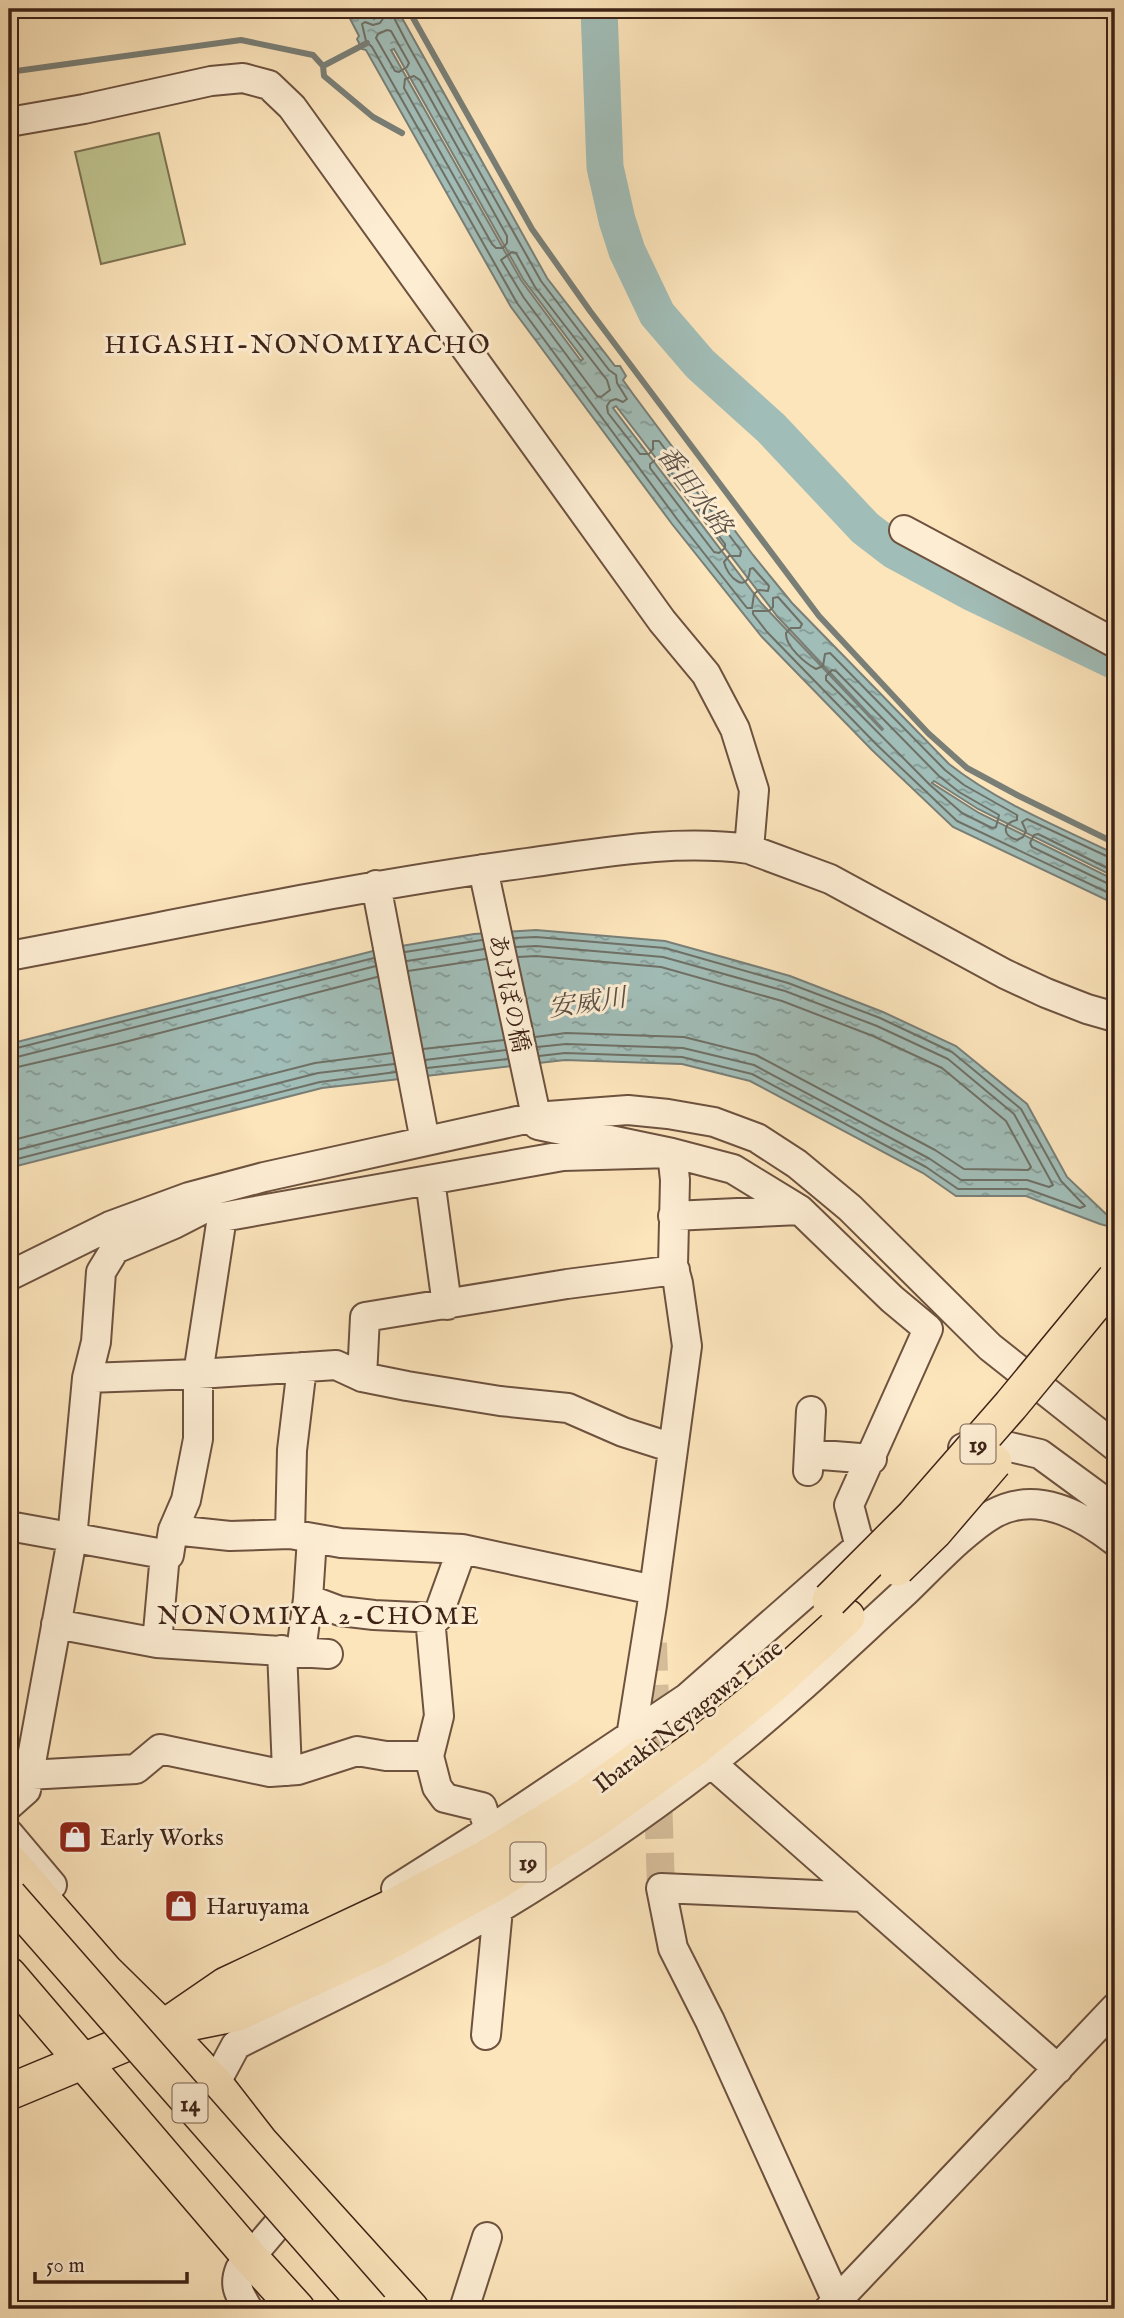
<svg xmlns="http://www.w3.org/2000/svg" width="1124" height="2318" viewBox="0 0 1124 2318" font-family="'IM FELL English','Noto Serif JP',serif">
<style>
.pitch{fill:#bfc490;stroke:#7e7353;stroke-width:2}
.water{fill:url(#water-ripples);stroke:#797f77;stroke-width:2;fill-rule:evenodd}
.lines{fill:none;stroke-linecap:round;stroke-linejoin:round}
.shore{stroke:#6f7066;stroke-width:2}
.stream{stroke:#797f77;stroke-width:6}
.river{stroke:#a1bdb7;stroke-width:37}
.minor-tunnel{stroke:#d6bd9a;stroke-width:28;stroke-dasharray:28 14;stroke-linecap:butt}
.minor-casing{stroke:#6d523f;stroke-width:32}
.major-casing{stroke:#3d2216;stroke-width:38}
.minor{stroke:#fdedd3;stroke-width:28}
.major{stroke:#fce4bb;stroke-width:35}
.rail{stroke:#3d2216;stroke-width:5;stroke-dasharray:12 12;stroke-linecap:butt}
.major-bridge-casing{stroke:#3d2216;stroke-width:38;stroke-linecap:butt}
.major-bridge{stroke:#fce4bb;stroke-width:35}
.labels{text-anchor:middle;stroke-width:6;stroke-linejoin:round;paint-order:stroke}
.shield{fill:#fdedd3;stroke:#775f4f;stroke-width:2}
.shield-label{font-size:23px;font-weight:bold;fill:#3d2216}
.street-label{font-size:24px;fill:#3d2216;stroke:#fdedd3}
.poi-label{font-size:24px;fill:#3d2216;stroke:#fdedd3;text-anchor:start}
.neighbourhood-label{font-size:26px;letter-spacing:2px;fill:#3d2216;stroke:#fdedd3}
.water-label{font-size:26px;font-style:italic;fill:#5b5046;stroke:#fdedd3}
</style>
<defs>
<pattern id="water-ripples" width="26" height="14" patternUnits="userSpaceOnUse" patternTransform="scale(1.75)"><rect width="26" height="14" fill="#a1bdb7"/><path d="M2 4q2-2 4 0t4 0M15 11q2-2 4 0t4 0" fill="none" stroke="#849994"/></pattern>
</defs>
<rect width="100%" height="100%" fill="#fce4bb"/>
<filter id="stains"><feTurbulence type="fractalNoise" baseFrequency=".00286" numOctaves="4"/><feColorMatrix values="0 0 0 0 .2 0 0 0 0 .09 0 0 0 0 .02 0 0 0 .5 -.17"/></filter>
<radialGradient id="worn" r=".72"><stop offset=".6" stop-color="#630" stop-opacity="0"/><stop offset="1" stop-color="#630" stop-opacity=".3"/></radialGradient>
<path class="pitch" d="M159,133l26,111 -84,20 -26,-112z"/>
<path class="water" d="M345,9h23l6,10 3,-2 -4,-8h24l150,269 68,88h5l6,10 -3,4 10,14 120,161 39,48 157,161c50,39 110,63 166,90v23l-137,-68 -44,-28 -2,2 47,30 136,67v24l-162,-77 -81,-77 -110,-113 -90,-113 -161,-217 -145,-257 -4,-1 -5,-10 2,-3zM394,49l129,230 60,80 -2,2 -60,-81 -130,-230zM616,406l161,210 106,113 -1,1 -120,-126 -149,-196z
M536,930l129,11 65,18 60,17 93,36 73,34 71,58 40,73 39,37 9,2v12l-15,-4 -74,-28h-70l-33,-23 -173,-92 -68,-17 -117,-4 -243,28 -313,80v-124l368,-94 97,-16z"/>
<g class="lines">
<path class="shore" d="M380,9l4,8 -4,6 -7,2 -8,-3 -3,2 4,17 6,6 145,256 160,216 70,89h5l2,-14 5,-4 9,1 1,-5 -16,-18 -3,1c-2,27 -23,8 -26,-7l5,-6h11l1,-5 -82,-110h-6v8l-4,5h-9l-32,-41 -1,-7 3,-5 6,-2 7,3 4,-3 -10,-16 -1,-8 -7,-5 -68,-89 -134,-238 -15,-29 -1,-5
M387,30l4,1 18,32 -2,4 -8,5 -4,-1 -19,-33 2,-4z
M414,76l6,4 87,156v7l-4,5h-7l-4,-4 -88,-156 1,-9z
M512,252l4,1 19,34 72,93 3,10 -9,7 -4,-1 -73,-98 -23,-38z
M658,458l4,2 63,84v4l-6,5 -5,-1 -64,-84v-4z
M832,670l4,1 103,105 20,16 40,23 -3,12 -4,1 -30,-15 -32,-28 -104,-105v-4z
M1115,860l-88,-41 -5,3 4,9 -3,6 -6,3c-16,-5 -14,-17 0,-20v-5l-53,-30 -19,-15 -115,-117 -5,1 -2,12 -7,3c-11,-6 -31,-23 -30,-36l5,-5h9l2,-4 -24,-27 -5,1v9l-4,4h-16v3l14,18 110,113 80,76 158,75
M1115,869l-8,-1 -69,-34 -4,1 -4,8 2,4 83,40
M514,938l22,-1 129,11 123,35 92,35 72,34 69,57 40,72 24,25 -5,2 -53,-19h-69l-32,-22 -174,-93 -70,-17 -117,-4 -26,3
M516,947l20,-1 127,11 122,34 92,35 71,33 66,55 39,71 -4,2 -22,-7h-66l-31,-21 -176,-94 -71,-17 -117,-4 -29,3
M405,952l77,-12
M518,957l18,-1 125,11 121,34 91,35 69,32 64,53 25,46 -3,3 -64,-1 -29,-19 -179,-95 -72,-18 -118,-4 -31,4
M407,961l77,-12
M408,971l78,-12
M423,1049l81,-9
M9,1050l365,-92
M9,1059l367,-93
M425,1060l81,-10
M427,1068l81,-9
M9,1069l108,-25 260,-67
M9,1141l306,-78 77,-10
M9,1152l309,-79 76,-9
M9,1161l311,-79 76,-10"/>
<path class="stream" d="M408,9l124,220 58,82 229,305 109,117 39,35 52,28 96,47
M323,66l1,10 49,41 29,16
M9,72l232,-32 72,15 10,11 44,-23
M616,252l11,-1"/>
<path class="river" d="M599,9l6,158 12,53 10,31 30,63 43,50 71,64 94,100 30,23 76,41 144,69"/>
<path class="minor-tunnel" d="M653,1643l8,245"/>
<defs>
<path id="minor" d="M9,122l75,-13 127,-28 32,-3 26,7 23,22 370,514 44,53 29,55 19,61 -5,59c-76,-10 -147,4 -222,14 -174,23 -346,61 -518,93
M904,530l211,113
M749,849l81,30 175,95 41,19 41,16 28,8
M483,869l55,256 134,28 61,16 67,41 92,89 36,30 -79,176 11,42
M376,885l49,256
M430,1180l17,125
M673,1216l127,-6
M9,1276l101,-50 79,-29 75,-20 271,-60 93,-7 40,4 46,8 43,16 40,26 53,44 140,139 125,99
M362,1377l3,-60 202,-33 108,-14
M87,1378l9,-36 5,-70 14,-23 59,-25 35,-18
M963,1448l10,-4 37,3 30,7 75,55
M809,1454l63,5
M808,1471l3,-60
M9,1526l160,29 4,-25 13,-30 12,-61v-65l24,-157 341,-61 109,-3
M173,1530l57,6 60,-2 51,9 121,6 192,41
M290,1534l2,-84 10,-83
M308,1599l32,12 34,4 63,3 25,-69
M56,1624l101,19 171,11
M157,1643l8,-89
M282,1650l5,121
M301,1651l7,-52 4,-61
M631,1737l21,-132 35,-259 -9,-63 -5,-18 2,-85 -3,-27
M429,1756l10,-40 -9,-98
M711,1763l347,306
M28,1775l108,-6 24,-20 110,23 28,-2 59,-19 29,5h43l8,31 8,11 37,9 7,23
M9,1805l17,-15 46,-251 15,-161 111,-4 138,-9 26,12 45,9 93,15 68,7 55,24 50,16
M9,1834l43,51
M396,1889l112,-71 179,-120 176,-155
M486,2035l12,-126
M215,2084l21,-39c88,-45 180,-87 265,-138 78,-47 153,-99 224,-155 63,-50 121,-106 180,-160 25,-24 60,-62 88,-78 43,-24 87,0 122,27
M837,2301l-127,-280 -37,-73 -12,-60 202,9
M248,2309c-8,-14 -15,-23 -8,-40l57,-67v-5
M464,2309l23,-72
M829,2309l286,-301"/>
<path id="major" d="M9,1861l96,110 58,57 52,56 45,58 151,167
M9,1975l240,281 48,53
M175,2020l51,-35 162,-76 98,-51 98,-60 59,-42
M9,2092l154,-64 75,-15 142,-66 114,-63 101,-64 99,-71 73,-59 80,-73"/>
</defs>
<use href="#minor" class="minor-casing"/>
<use href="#major" class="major-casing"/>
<use href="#minor" class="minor"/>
<use href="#major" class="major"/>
<path class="rail" d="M1098,9l17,17"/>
<defs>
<path id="major-bridge" d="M897,1568l37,-36 60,-70
M830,1600l84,-84 97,-111 104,-126
M9,1896l362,413"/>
</defs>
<use href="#major-bridge" class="major-bridge-casing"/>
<use href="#major-bridge" class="major-bridge"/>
</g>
<defs>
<symbol id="shop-square" viewBox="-11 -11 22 22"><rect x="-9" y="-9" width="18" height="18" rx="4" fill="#8f2418" stroke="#fdedd3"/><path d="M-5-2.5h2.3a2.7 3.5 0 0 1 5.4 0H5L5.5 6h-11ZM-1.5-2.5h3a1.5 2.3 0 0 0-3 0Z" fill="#fff"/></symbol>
</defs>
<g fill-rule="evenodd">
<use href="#shop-square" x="56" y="1818" width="38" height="38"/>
<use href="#shop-square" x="162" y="1887" width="38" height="38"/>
</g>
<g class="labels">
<g class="shield">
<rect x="960.5" y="1424.5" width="35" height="39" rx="5"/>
<rect x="510.5" y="1842.5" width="35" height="39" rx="5"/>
<rect x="172.5" y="2083.5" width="35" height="39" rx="5"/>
</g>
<g class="shield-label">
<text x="978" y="1452">19</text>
<text x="528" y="1870">19</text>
<text x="190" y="2111">14</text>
</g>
<g class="street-label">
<text transform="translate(509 993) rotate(78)" y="8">あけぼの橋</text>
<text transform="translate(688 1716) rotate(-38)" y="8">Ibaraki Neyagawa Line</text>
</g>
<g class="poi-label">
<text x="100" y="1845">Early Works</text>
<text x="206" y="1914">Haruyama</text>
</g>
<g class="neighbourhood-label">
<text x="298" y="353">HIGASHI-NONOMIYACHO</text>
<text x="319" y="1624">NONOMIYA 2-CHOME</text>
</g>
<g class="water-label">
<text transform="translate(695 490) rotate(53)" y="9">番田水路</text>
<text transform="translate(587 1002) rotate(-8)" y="9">安威川</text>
</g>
</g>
<rect width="1124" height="2318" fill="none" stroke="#fce4bb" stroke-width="35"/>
<rect x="10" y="10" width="1103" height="2297" fill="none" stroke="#3d2216" stroke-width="3.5"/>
<rect x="18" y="18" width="1089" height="2283" fill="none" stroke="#3d2216" stroke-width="2"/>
<path d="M35 2272v10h152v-10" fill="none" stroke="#3d2216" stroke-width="3.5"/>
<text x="46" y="2272" font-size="21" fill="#3d2216" stroke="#fdedd3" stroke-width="5" paint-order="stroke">50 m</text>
<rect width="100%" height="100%" filter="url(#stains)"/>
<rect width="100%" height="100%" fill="url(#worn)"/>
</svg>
